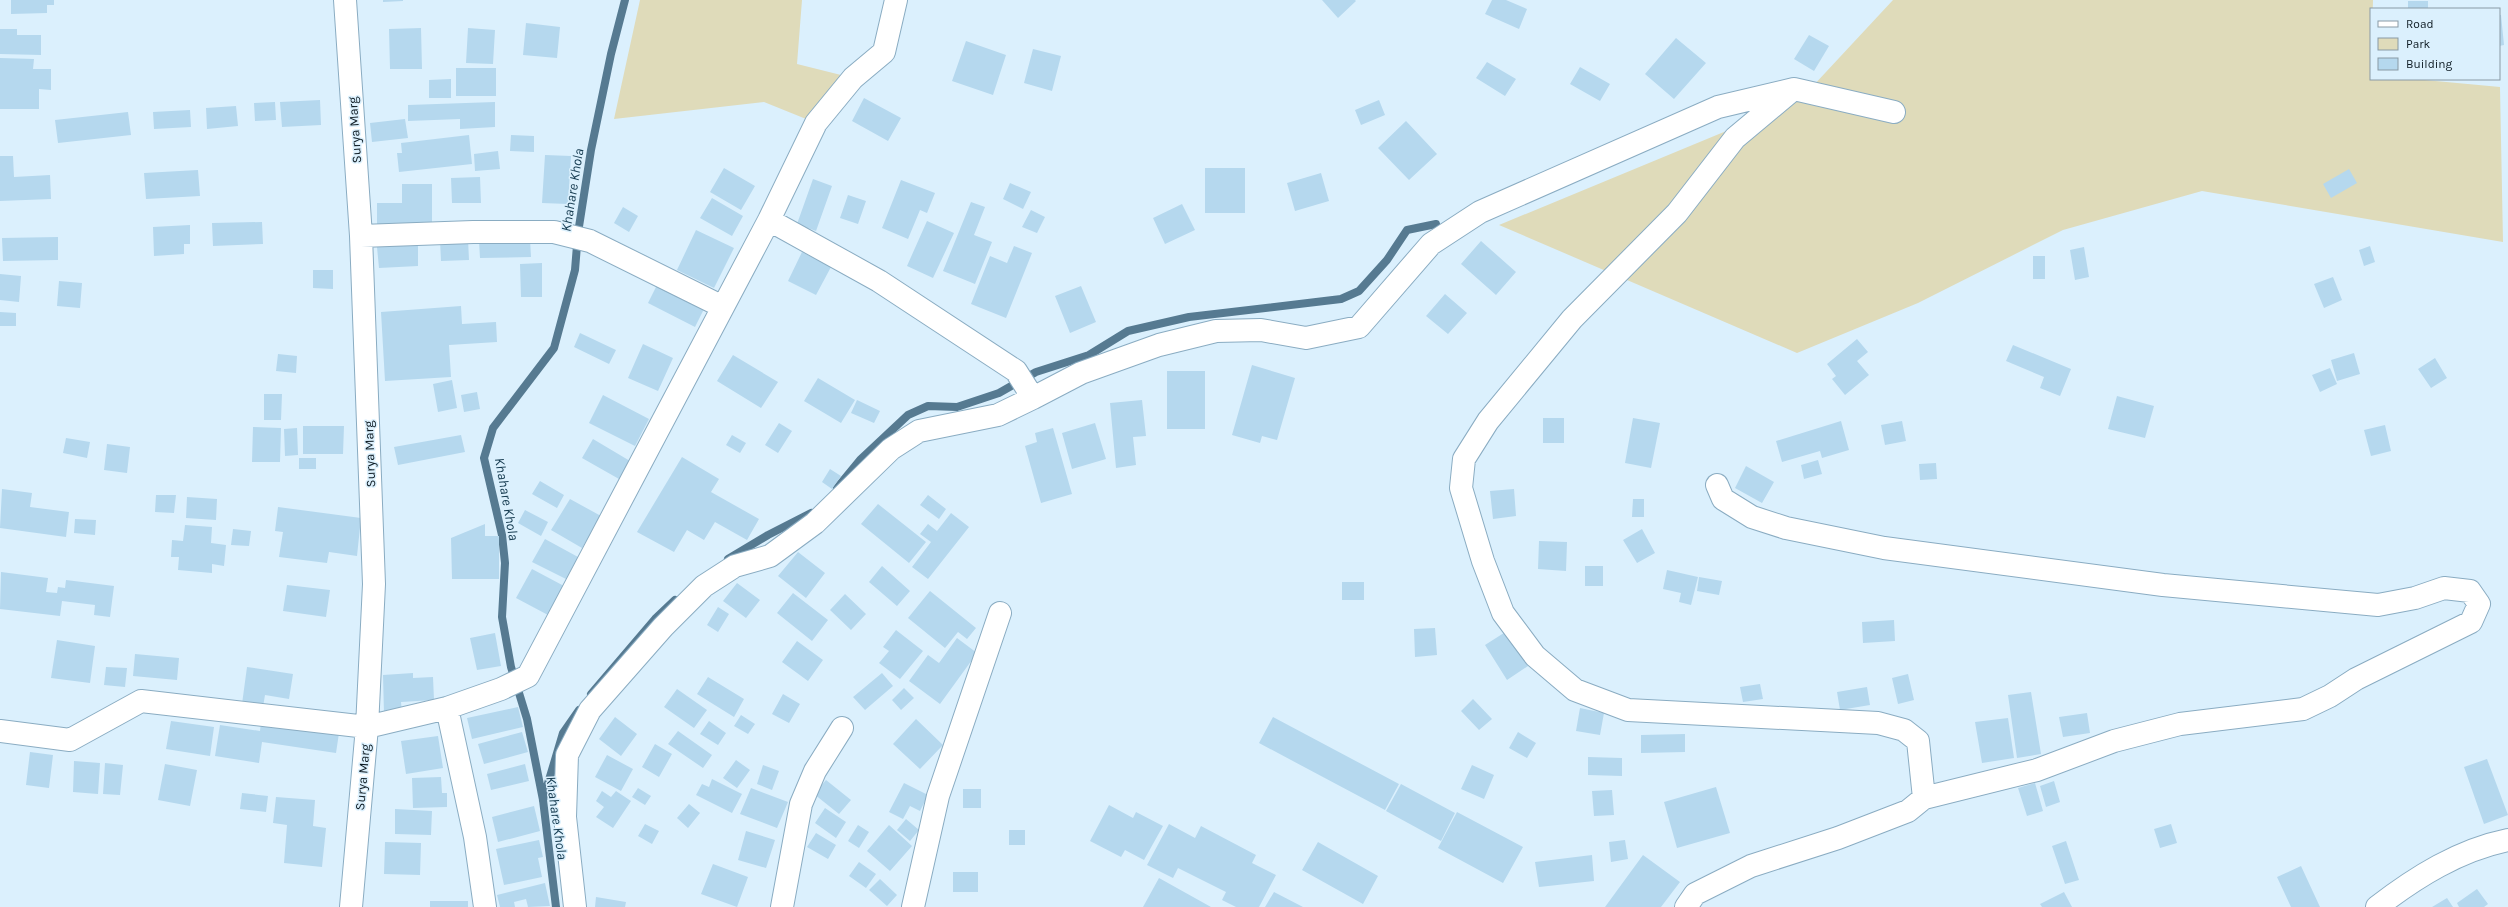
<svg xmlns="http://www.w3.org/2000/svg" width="2508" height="907" viewBox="0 0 2508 907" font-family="Karla,sans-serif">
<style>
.green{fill:#dfdbba}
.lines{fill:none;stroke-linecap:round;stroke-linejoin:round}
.stream{stroke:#567a91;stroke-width:8}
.building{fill:#b5d8ee}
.minor-casing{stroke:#8aacc2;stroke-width:24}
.minor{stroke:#fff;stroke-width:22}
.labels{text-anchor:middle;stroke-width:3;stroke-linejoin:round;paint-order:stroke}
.street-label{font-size:13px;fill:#0d1a22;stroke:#dbf0fd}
.water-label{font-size:14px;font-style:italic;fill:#153b50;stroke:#dbf0fd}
</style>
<rect width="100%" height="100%" fill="#dbf0fd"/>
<path class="green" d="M640,0h162l-5,64 56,14 -37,45 -52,-21 -150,17z
M1893,0h480l-2,79h43l86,8 3,155 -301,-51 -139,39 -145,73 -121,50 -298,-128 300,-124z"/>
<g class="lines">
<path class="stream" d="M837,488l23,-28 48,-45 20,-9 29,1 42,-14 37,-21 53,-17 39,-24 61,-14 152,-18 18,-8 28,-31 20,-30 29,-6
M728,559l40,-24 43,-22
M591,694l64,-75 20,-19
M543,800l20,-67 16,-23
M556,907l-13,-107 -16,-81 -16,-52 -9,-50 3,-54 -3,-28 -18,-77 9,-30 61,-80 21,-78 3,-37 13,-83 20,-96 14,-54"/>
</g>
<path class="building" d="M11,0h43v5h-7v8l-36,1z
M383,0h20v1l-20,1z
M1322,0h33l1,1 -18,17z
M1492,0h14l21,9 -8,20 -34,-15z
M2408,1h20v8h-20z
M2499,15h2l3,30 -5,1z
M526,23l34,4 -3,31 -34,-3z
M421,28l1,41h-32l-1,-40z
M468,28l27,2 -2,34 -27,-1z
M0,29h17v6h24v20l-41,-1z
M1809,35l20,11 -15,25 -20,-12z
M1676,38l30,25 -32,36 -29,-25z
M966,41l40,14 -13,40 -41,-14z
M1033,49l28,7 -9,35 -28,-8z
M0,58l34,1 -1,10h18v21l-12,-1v20h-39z
M1487,62l29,17 -11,17 -29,-18z
M1580,67l30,17 -10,17 -30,-17z
M456,68h40v28h-40z
M451,79v19h-22v-18z
M864,98l37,20 -13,23 -36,-20z
M320,100l1,25 -39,2 -2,-25z
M1379,100l6,15 -24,10 -6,-15z
M275,102l1,18 -21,1 -1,-18z
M495,102v25l-35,2v-10l-52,2v-16z
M236,106l2,20 -31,3 -1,-21z
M190,110l1,17 -37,2 -1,-17z
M128,112l3,23 -73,8 -3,-23z
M405,119l3,19 -36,4 -2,-19z
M1406,121l31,33 -28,26 -31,-32z
M469,135l3,29 -73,8 -2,-19h5l-1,-10z
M511,135l23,1v16l-24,-1z
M498,151l2,18 -25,2 -1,-17z
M545,155l26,1 -3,48 -26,-1z
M0,156h13l1,21 36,-2 1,24 -51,2z
M724,168l31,18 -14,24 -31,-18z
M1205,168h40v45h-40z
M2349,169l8,14 -26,15 -8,-14z
M198,170l2,26 -54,3 -2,-26z
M1321,173l8,28 -34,10 -8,-28z
M480,177l1,26h-29l-1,-25z
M813,179l19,7 -16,45 -19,-7z
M901,180l34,13 -8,20 -7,-3 -12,29 -26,-11z
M1010,183l21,9 -8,17 -20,-10z
M402,184h30v41h-55v-22h25z
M848,195l18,6 -8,23 -18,-6z
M712,198l31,18 -11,20 -32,-18z
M971,202l14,5 -11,28 18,7 -17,42 -32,-13z
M1182,204l13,26 -30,14 -12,-26z
M623,207l15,9 -9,16 -15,-9z
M1031,210l14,7 -8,16 -15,-6z
M927,221l27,12 -21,45 -26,-12z
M262,222l1,22 -50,2 -1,-23z
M190,225v19h-6v10l-30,2 -1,-29z
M696,230l38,18 -20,40 -37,-18z
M58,237v23l-55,1 -1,-23z
M468,239l1,21 -28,1 -1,-21z
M530,239l1,18 -51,1 -1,-17z
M1481,241l35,31 -20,23 -35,-31z
M418,245v21l-39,2 -2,-21z
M1014,246l18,7 -26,65 -35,-14 19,-48 17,7z
M2370,246l5,16 -11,4 -5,-16z
M2084,247l5,30 -14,3 -5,-30z
M802,252l29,15 -15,28 -28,-14z
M2033,256h12v23h-12z
M542,263v34h-21l-1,-33z
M313,270h20v19l-20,-1z
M0,274l21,2 -2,26 -19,-2z
M2333,277l9,23 -18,8 -10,-24z
M59,281l23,2 -2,25 -23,-2z
M658,283l47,24 -10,20 -47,-24z
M1081,286l15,36 -26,11 -15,-37z
M1445,294l22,19 -19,21 -22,-18z
M461,306l1,18 34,-2 1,20 -48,3 2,32 -66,4 -4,-69z
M0,312l16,1v13h-16z
M580,333l36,17 -7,14 -35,-17z
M1857,339l11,13 -11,9 12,14 -24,20 -13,-16 4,-3 -9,-12z
M643,344l30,14 -15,33 -30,-13z
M2013,345l58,24 -11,27 -20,-8 4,-11 -38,-16z
M2354,353l6,21 -23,7 -6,-21z
M278,354l19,2 -1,17 -20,-2z
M733,355l45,27 -17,26 -44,-27z
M2435,358l12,20 -16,10 -13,-19z
M1252,365l43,13 -18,62 -15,-4 -2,7 -28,-8z
M2330,368l7,16 -17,8 -8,-17z
M1167,371h38v58h-38z
M818,378l37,22 -14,23 -37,-22z
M452,380l5,28 -19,4 -5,-28z
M477,392l3,17 -16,3 -3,-17z
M264,394h18l-1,26h-17z
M603,395l46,24 -14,27 -46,-23z
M2117,396l37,10 -9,32 -37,-9z
M857,400l23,11 -6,12 -23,-10z
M1142,400l4,36 -13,1 3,28 -20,3 -6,-65z
M1543,418h21v25h-21z
M1633,418l27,5 -9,45 -26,-5z
M1841,421l8,29 -27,8 -2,-7 -38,11 -6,-21z
M1902,421l4,20 -21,4 -4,-20z
M779,423l13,8 -14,22 -13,-8z
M1095,423l11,36 -34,10 -10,-36z
M2385,425l6,26 -20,5 -7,-26z
M303,426h41l-1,28h-40z
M253,427l28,1 -1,34h-28z
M297,428l1,27 -13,1 -1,-27z
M1053,428l19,66 -31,9 -16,-57 12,-4 -2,-9z
M461,435l4,17 -67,13 -4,-18z
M732,435l14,8 -6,10 -14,-8z
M66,438l24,4 -3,16 -24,-5z
M593,439l37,22 -11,18 -37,-21z
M107,444l23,3 -3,26 -23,-3z
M682,457l37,22 -8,13 48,27 -12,21 -32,-18 -11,18 -17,-10 -13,22 -37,-20z
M299,458h17v11h-17z
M1818,460l4,14 -18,5 -3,-14z
M1936,463l1,16 -17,1 -1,-16z
M1746,466l28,16 -12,21 -27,-15z
M830,469l11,7 -9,13 -10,-7z
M540,481l24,14 -7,13 -25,-14z
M2,489l30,4 -2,14 39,5 -3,25 -66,-9z
M1514,489l2,27 -23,3 -3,-28z
M156,495h20l-2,18 -19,-1z
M928,495l18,14 -7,10 -19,-14z
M187,497l30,2 -1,21 -30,-2z
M570,499l31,17 -19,32 -31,-18z
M1633,499h11v18h-12z
M878,504l48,38 -17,21 -48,-39z
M278,507l83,11 -4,38 -28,-4 -2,11 -48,-6 4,-25 -8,-1z
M525,510l23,12 -7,14 -23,-13z
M951,513l18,14 -41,52 -16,-12 19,-25 -11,-8 8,-10 9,7z
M75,519l21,1 -1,15 -21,-2z
M485,524v12h14v43h-47l-1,-41z
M185,525l27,2 -1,16 15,2 -2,21 -12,-2v9l-34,-3 1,-13h-8l1,-17 11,1z
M233,529l18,2 -2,15 -18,-1z
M1642,529l13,24 -18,10 -14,-23z
M545,539l33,18 -12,22 -34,-17z
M1539,541l28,1 -1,29 -28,-2z
M798,552l27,21 -19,25 -28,-22z
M882,566l28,25 -13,15 -28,-24z
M1585,566h18v20h-18z
M532,569l32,17 -16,29 -32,-17z
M1667,570l31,7 -7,28 -12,-3 2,-9 -18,-4z
M1,572l47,6 -2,14 11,1 1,-6 7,1 1,-8 48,6 -4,31 -16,-2 1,-10 -33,-4 -2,15 -60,-7z
M1699,577l23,4 -3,14 -22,-4z
M1342,582h22v18h-22z
M737,583l23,17 -14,18 -23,-17z
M287,585l43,5 -4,27 -43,-6z
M930,591l46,37 -9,11 -9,-7 -13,16 -37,-30z
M793,593l35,27 -16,21 -35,-28z
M845,594l21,20 -15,16 -21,-20z
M718,607l11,7 -11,18 -11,-7z
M1894,620l1,21 -32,2 -1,-21z
M1435,628l2,27 -22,2 -1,-28z
M896,630l27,21 -23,28 -21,-16 10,-12 -6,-4z
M1507,631l21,35 -21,14 -22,-35z
M495,633l6,33 -24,4 -7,-32z
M957,638l20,15 -37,51 -31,-23 19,-26 11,8z
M57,640l38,6 -5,37 -39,-5z
M797,641l26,19 -15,21 -26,-19z
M135,654l44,4 -2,22 -44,-4z
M106,667l21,1 -2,19 -21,-2z
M247,667l46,7 -4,25 -24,-4 -2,12 -21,-3z
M413,673v5l20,-1 1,23 -33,2 1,11 -18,1 -1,-39z
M882,673l11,13 -28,24 -12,-13z
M1908,674l6,26 -16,4 -6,-26z
M708,677l36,22 -10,18 -37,-23z
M1760,684l3,15 -20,3 -3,-15z
M1867,687l3,18 -30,5 -3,-18z
M904,688l10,10 -13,12 -9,-10z
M677,689l30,21 -13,18 -30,-21z
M2031,692l10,62 -24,4 -9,-63z
M783,694l17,10 -11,19 -17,-9z
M1473,699l19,20 -13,11 -18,-19z
M518,707l5,20 -51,12 -5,-21z
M1580,708l24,5 -4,22 -24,-4z
M2087,713l3,20 -27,4 -4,-20z
M741,715l14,9 -7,10 -14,-8z
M615,717l22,17 -16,22 -22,-17z
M1273,717l126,67 -14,26 -126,-67z
M2008,718l6,40 -32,5 -7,-41z
M916,719l27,26 -23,24 -27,-25z
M171,721l43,6 -4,29 -44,-7z
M709,721l17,12 -8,12 -18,-11z
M261,722l78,11 -3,20 -74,-11 -3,21 -44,-7 5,-31 40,6z
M678,731l34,24 -9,13 -35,-24z
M522,732l6,20 -44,12 -6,-20z
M1518,732l18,11 -9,15 -18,-10z
M1685,734v18l-44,1v-18z
M438,736l5,32 -37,6 -5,-33z
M655,744l17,10 -13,23 -17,-10z
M30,752l23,3 -4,33 -23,-3z
M607,755l26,14 -12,22 -26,-14z
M1588,757l34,1v18l-34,-1z
M2487,759l21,56 -24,9 -20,-57z
M736,760l14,10 -13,18 -14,-10z
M74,761l26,2 -2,31 -25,-2z
M105,763l18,2 -3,30 -17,-1z
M165,764l32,6 -7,36 -32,-6z
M525,764l4,17 -38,9 -4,-16z
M763,765l16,6 -7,19 -15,-6z
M1472,765l22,10 -10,24 -23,-10z
M441,777l1,16h5v14l-34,1 -1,-30z
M712,779l30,15 -10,19 -36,-18 6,-11 7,3z
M826,780l25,20 -12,14 -25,-20z
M2054,781l6,21 -14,5 -6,-21z
M904,783l24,12 -8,16 -10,-5 -7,13 -14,-7z
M2035,783l8,28 -16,5 -9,-28z
M1401,784l54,29 -14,28 -55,-30z
M1716,787l14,46 -53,15 -13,-46z
M638,788l13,8 -6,9 -13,-8z
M751,788l37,14 -11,26 -37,-14z
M963,789h18v19h-18z
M1612,790l2,25 -20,1 -2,-25z
M602,791l9,6 5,-6 15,10 -18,27 -17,-11 8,-10 -8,-6z
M242,793l26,3 -2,16 -26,-3z
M276,797l39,3 -2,26 13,2 -4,39 -38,-4 3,-38 -14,-2z
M689,804l11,9 -12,15 -11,-10z
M1109,805l24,13 3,-6 27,14 -19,34 -19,-10 -4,7 -31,-16z
M534,806l6,25 -42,11 -6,-25z
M825,808l21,14 -10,16 -21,-15z
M395,809l37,2 -1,24 -36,-1z
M1457,812l66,35 -20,36 -65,-35z
M906,819l13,11 -9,11 -13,-11z
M645,824l14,7 -7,13 -14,-8z
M1169,824l26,14 6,-12 55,29 -4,8 24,12 -17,32h-23l-14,-7 4,-8 -48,-24 -5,10 -26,-13z
M2171,824l6,19 -17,5 -6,-19z
M858,825l11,7 -10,16 -11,-7z
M889,825l23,21 -22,25 -23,-20z
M1009,830h16v15h-16z
M746,831l29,9 -9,28 -28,-8z
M816,833l20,12 -8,14 -21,-12z
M539,840l4,17 -5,1 4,19 -38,8 -8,-36z
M1625,840l3,19 -17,3 -2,-20z
M2066,841l13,39 -14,4 -13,-38z
M385,842l36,1 -1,32 -36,-1z
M1318,842l60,34 -15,28 -61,-34z
M1592,855l2,26 -55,6 -4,-25z
M1643,855l37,27 -19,25h-56z
M859,862l17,12 -10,14 -17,-12z
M713,864l35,13 -11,30 -36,-13z
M2301,866l19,41h-29l-14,-30z
M953,872h25v20h-25z
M1159,878l52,29h-68z
M880,879l17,16 -10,11 -18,-16z
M545,883l5,23 -22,1 -2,-8 -12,3 1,5h-15l-3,-12z
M2477,889l11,15 -4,3h-25l-2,-4z
M1274,892l29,15h-38z
M2064,892l8,15h-30l-2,-3z
M596,897l30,5 -1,5h-30z
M2447,898l6,9h-21z
M430,901h38v6h-38z"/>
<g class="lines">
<defs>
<path id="minor" d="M345,0l16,236 13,348 -7,143 -16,180
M1790,92l-55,46 -58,75 -105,106 -84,102 -24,38 -3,29 22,73 20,52 32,43 40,34 53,20 250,13 26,7 14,11 6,57
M769,220l110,61 137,90 17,27 48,-25 78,-28 57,-14 45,-1 45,8 53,-11 72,-83 49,-32 238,-105 76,-18 100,23
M361,236l112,-4h81l36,9 133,66
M447,708l28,129 10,70
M0,731l70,9 71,-39 226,26 80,-19 54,-19 27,-13 241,-456 47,-97 37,-45 31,-26 12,-52
M575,907l-10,-90 2,-62 23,-45 73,-83 41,-41 31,-20 35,-10 45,-33 76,-74 28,-18 79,-16 35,-17
M782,907l19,-103 14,-33 27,-43
M913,907l25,-111 62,-183
M1686,907l9,-13 56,-28 87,-28 70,-27 16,-13 113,-28 77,-29 66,-17 123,-15 27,-13 26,-17 115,-57 8,-18 -9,-13 -26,-3 -29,10 -37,7 -215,-20 -279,-37 -98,-20 -34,-11 -29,-18 -6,-14
M2377,907c39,-30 82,-57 131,-67"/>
</defs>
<use href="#minor" class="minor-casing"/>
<use href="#minor" class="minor"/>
</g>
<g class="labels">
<g class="street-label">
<text transform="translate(354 130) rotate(-94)" y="5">Surya Marg</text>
<text transform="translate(369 454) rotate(-92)" y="5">Surya Marg</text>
<text transform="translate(362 777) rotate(-85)" y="5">Surya Marg</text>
</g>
<g class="water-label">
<text transform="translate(572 190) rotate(-81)" y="5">Khahare Khola</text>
<text transform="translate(507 499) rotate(80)" y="5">Khahare Khola</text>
<text transform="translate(557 818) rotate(82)" y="5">Khahare Khola</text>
</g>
</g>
<rect x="2370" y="8" width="130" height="72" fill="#dbf0fd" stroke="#899aa5"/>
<rect x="2378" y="21" width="20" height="6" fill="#ffffff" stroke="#899aa5"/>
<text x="2406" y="28" font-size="12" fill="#0d1a22">Road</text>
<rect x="2378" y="38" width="20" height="12" fill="#dfdbba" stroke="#899aa5"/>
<text x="2406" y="48" font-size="12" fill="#0d1a22">Park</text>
<rect x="2378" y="58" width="20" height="12" fill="#b5d8ee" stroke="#899aa5"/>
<text x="2406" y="68" font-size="12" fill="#0d1a22">Building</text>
</svg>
